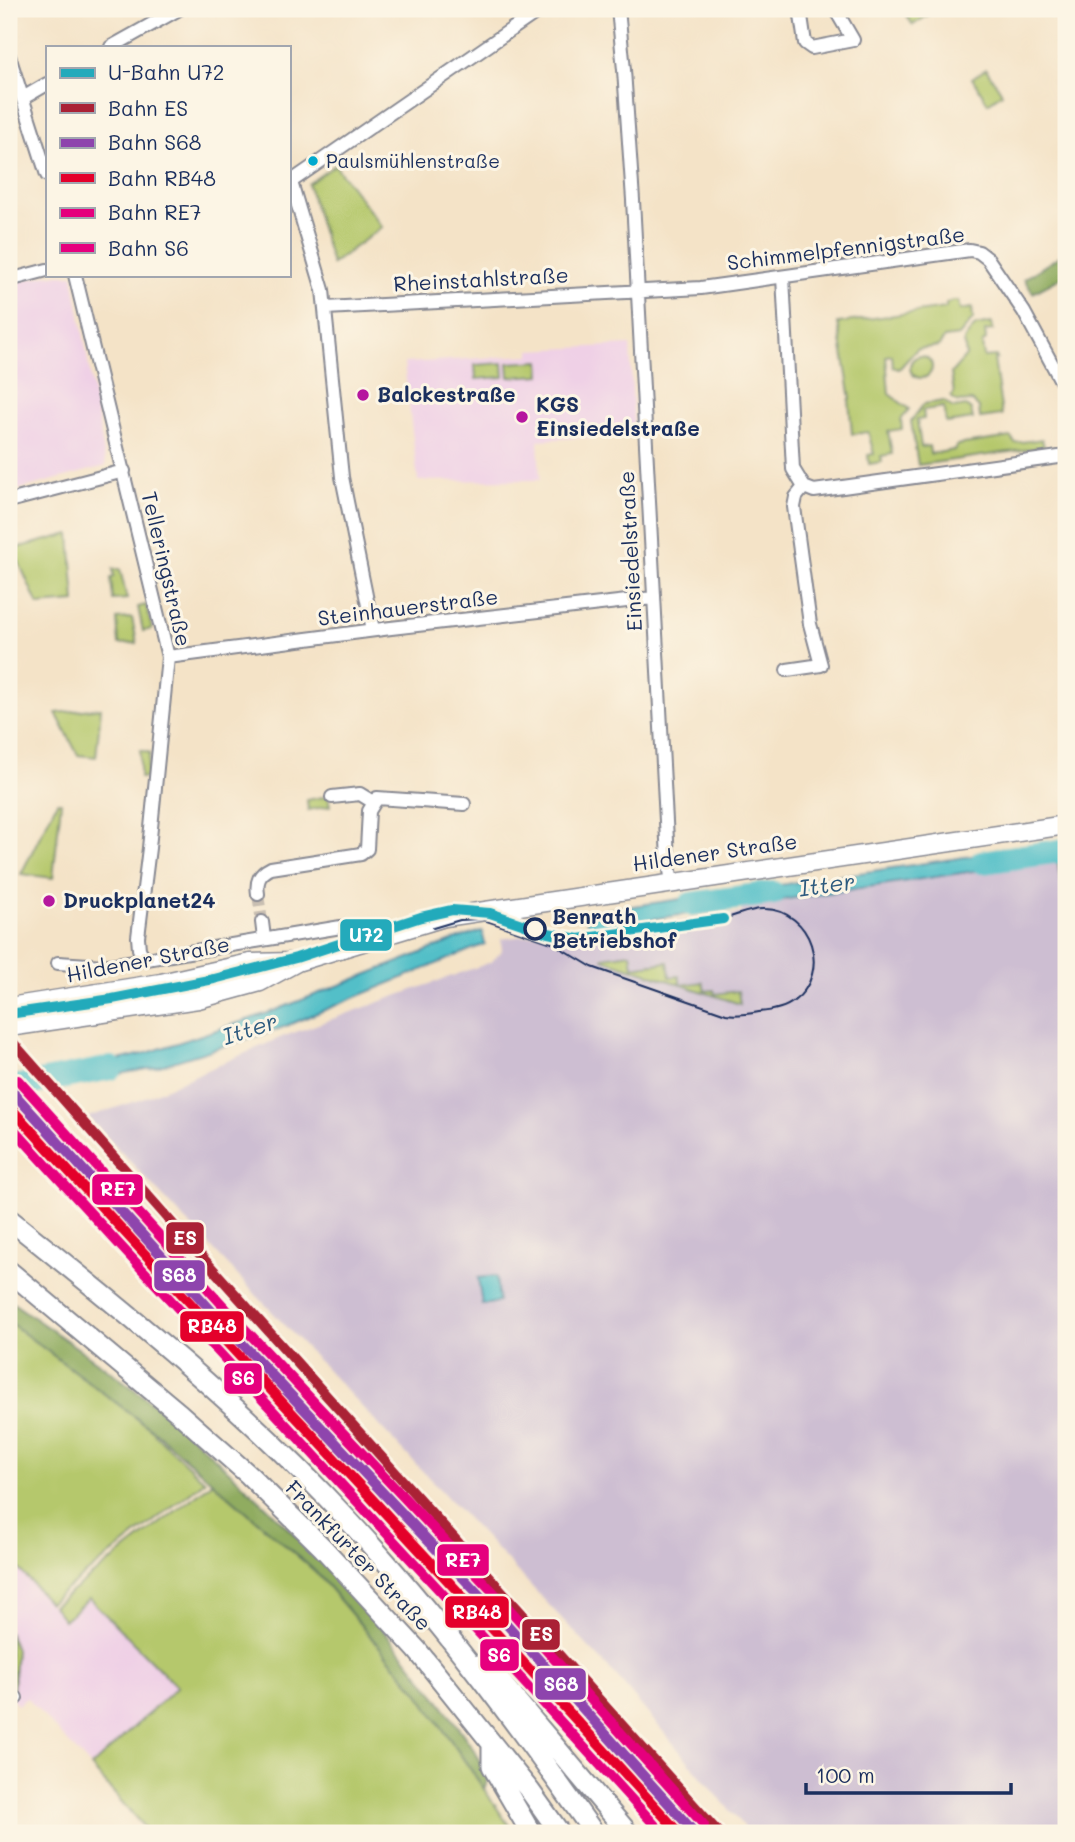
<svg xmlns="http://www.w3.org/2000/svg" width="1075" height="1842" viewBox="0 0 1075 1842" font-family="Mali,sans-serif">
<style>
.built{fill:#efd0e6}
.industrial{fill:#cdbed2}
.green{fill:#b5c86c;stroke:#687c65;stroke-width:2}
.forest{fill:#90ac60;stroke:#566e5f;stroke-width:2}
.water{fill:#52bfc8;stroke:#367793;stroke-width:2}
.lines{fill:none;stroke-linecap:round;stroke-linejoin:round}
.river{stroke:#52bfc8;stroke-width:24}
.minor-tunnel{stroke:#c9bfb2;stroke-width:12;stroke-dasharray:12 6;stroke-linecap:butt}
.minor-casing{stroke:#888992;stroke-width:16}
.secondary-casing{stroke:#888992;stroke-width:19}
.primary-casing{stroke:#888992;stroke-width:21}
.trunk-casing{stroke:#888992;stroke-width:23}
.minor{stroke:#fff;stroke-width:12}
.secondary{stroke:#fff;stroke-width:16}
.primary{stroke:#fff;stroke-width:18}
.trunk{stroke:#fff;stroke-width:19}
.tram{stroke:#1b2f5e;stroke-width:2}
.rail-1-casing{stroke:#fcf5e5;stroke-width:16}
.rail-2-casing{stroke:#fcf5e5;stroke-width:16}
.rail-3-casing{stroke:#fcf5e5;stroke-width:16}
.rail-4-casing{stroke:#fcf5e5;stroke-width:16}
.rail-5-casing{stroke:#fcf5e5;stroke-width:16}
.rail-1{stroke:#aa2135;stroke-width:10}
.rail-2{stroke:#8e44ad;stroke-width:10}
.rail-3{stroke:#e4002b;stroke-width:10}
.rail-4{stroke:#e5007d;stroke-width:10}
.rail-5{stroke:#e6007e;stroke-width:10}
.metro-1-casing{stroke:#fcf5e5;stroke-width:16}
.metro-1{stroke:#24aabb;stroke-width:10}
.bus-dot{fill:#00a9ce;stroke:#fcf5e5;stroke-width:2.5}
.poi-dot{fill:#b5179e;stroke:#fcf5e5;stroke-width:2.5}
.stop-dot{fill:#fcf5e5;stroke:#1b2f5e;stroke-width:3.5}
.labels{text-anchor:middle;stroke-width:6;stroke-linejoin:round;paint-order:stroke}
.bus-label{font-size:19px;fill:#1b2f5e;stroke:#fcf5e5;text-anchor:start}
.street-label{font-size:21px;fill:#1b2f5e;stroke:#fcf5e5}
.poi-label{font-size:21px;font-weight:bold;fill:#1b2f5e;stroke:#fcf5e5;text-anchor:start}
.stop-label{font-size:21px;font-weight:bold;fill:#1b2f5e;stroke:#fcf5e5;text-anchor:start}
.water-label{font-size:23px;font-style:italic;fill:#2c5a7e;stroke:#fcf5e5}
.line-badge{stroke:#fcf5e5;stroke-width:2.5}
.badge-label{font-size:19px;text-anchor:middle;font-weight:bold;fill:#fff}
</style>
<rect width="100%" height="100%" fill="#fcf5e5"/>
<filter id="ink" filterUnits="userSpaceOnUse"><feTurbulence type="fractalNoise" baseFrequency=".0143" numOctaves="2"/><feDisplacementMap in="SourceGraphic" scale="14" xChannelSelector="R" yChannelSelector="G"/><feConvolveMatrix kernelMatrix="1 2 1 2 8 2 1 2 1" color-interpolation-filters="sRGB"/></filter>
<filter id="wash" filterUnits="userSpaceOnUse"><feTurbulence type="fractalNoise" baseFrequency=".00686" numOctaves="4" result="noise"/><feDisplacementMap in="SourceGraphic" scale="28" xChannelSelector="R" yChannelSelector="G"/><feGaussianBlur stdDeviation="1.57" result="paint"/><feColorMatrix in="noise" values="0 0 0 0 0 0 0 0 0 0 0 0 0 0 0 0 0 1.4 0 .05"/><feComposite in="paint" operator="in"/></filter>
<g filter="url(#wash)">
<rect width="100%" height="100%" fill="#f4e3c7"/>
<path class="built" d="M47,275h26l33,191 -97,26v-209z
M630,345l4,90 -96,5 2,40 -122,1 -14,-118 126,-8v-5z
M13,1562l51,57 25,-21 88,90 -86,79 -64,-69 -10,7 -8,-10v-129z"/>
<path class="industrial" d="M1057,856l4,26 5,10v941h-317l-132,-156 -529,-560 54,-18 140,-62 209,-75 11,-11 -1,-12 68,-9 32,2 141,-19 -1,-6 274,-42z"/>
<path class="green" d="M902,9h35l-24,16z
M986,69l16,24 -14,10 -16,-25z
M335,165l47,62 -50,37 -24,-80z
M954,301h4l2,9 12,-2 1,11 -14,17 -15,2 -5,8 -22,3 -18,20 -6,-2 -1,-12 -6,1 3,38 20,15 -8,11 1,9 -14,2 4,23 -11,2 1,6 -13,2 -1,-9 6,-1 -6,-22 -16,2 -3,-34 2,-1 -13,-76 108,-15v-5z
M992,323l1,7 -8,1 1,9 -4,4 2,13 12,-1 1,3h-3l8,56 -22,3 -1,-10 -7,-7 -15,1 -6,-5 3,-4 -3,-20 15,-17 -2,-16 11,-14z
M910 367a11 11 0 1 1 22 0a11 11 0 1 1-22 0Z
M540,361l1,14 -32,2 -1,-14z
M503,363l1,14 -28,2 -1,-14z
M944,401l9,7 13,-2 5,4 2,9 -27,4 -2,-16 -21,3 1,9 -7,1 4,27 8,-1 1,8 24,-4 3,-5 54,-8 4,6 27,-4 2,8 -126,18 -7,-44 13,-17z
M70,534l5,68 -37,3 -25,-56z
M113,569h7l7,30 -14,1 -2,-22 3,-1z
M146,605l6,24 -9,2 -5,-24z
M132,618l5,25 -18,1 -2,-25z
M101,708l-5,49 -18,-2 -22,-42z
M140,750l10,3 -4,25h-6z
M328,796l2,10 -22,4 -1,-10z
M57,802h4l-8,76 -32,-4z
M631,953l2,14 35,-5 2,15 9,-1 2,9 22,-3 2,9 9,-1 1,4 23,-3 2,13 -137,-45v-2z
M9,1322l146,110 -1,2 51,47 -156,122 -36,-41 -4,4z
M213,1482l103,90 101,119 97,142h-365l-58,-66 86,-80 -88,-89 -25,22 -11,-14z
M9,1633l7,16 -3,43 -4,3z"/>
<path class="forest" d="M1066,252v26l-2,-2 -31,17 -9,-14z
M1066,842v50c-8,-16 -10,-32 -5,-49z
M9,1300c44,32 91,62 134,96 47,37 91,79 134,121 82,82 151,159 213,258l-6,14 -67,-98 -101,-119 -161,-140 -146,-110z"/>
<path class="water" d="M1012,850l3,15 -274,41 -2,-15z
M721,893l3,16 -136,19 -2,-15z
M482,931l3,13 -209,86 -123,38 -67,12 -9,-10 70,-17 124,-41 189,-74z
M496,1276l3,26 -17,3 -4,-27z"/>
<g class="lines">
<path class="river" d="M982,862l84,-12
M691,904l82,-11
M9,1088l102,-20"/>
</g>
</g>
<g filter="url(#ink)">
<g class="lines">
<path class="minor-tunnel" d="M258,894l4,28"/>
<defs>
<path id="minor" d="M618,9l6,61 9,130 35,659 4,23
M800,9l5,34 7,5 41,-8 -18,-31
M111,47l68,-38
M9,56l38,119
M23,98l24,-14
M291,182l32,108 19,187 31,153
M289,183l252,-174
M75,275l93,382 -19,191 -11,89 1,12 6,10
M783,277l10,192 11,18 10,4 252,-35
M9,280l38,-10
M326,308l375,-20 269,-38 9,2 9,7 36,53 42,78
M9,501l115,-30
M168,657l223,-29 262,-30
M787,670l34,-5 -11,-41 -16,-117 2,-10 8,-10
M332,797l28,-3 13,8
M258,894c-2,-13 1,-20 13,-26l90,-14 6,-5 2,-38 8,-13 87,6
M262,922l2,16
M58,963l46,3 237,-39h9l24,11
M9,1704l7,-6"/>
<path id="secondary" d="M1065,1833l1,-1"/>
<path id="primary" d="M9,1007l152,-24 89,-20 43,-1
M9,1027l189,-28 62,-17 37,-20 148,-45 621,-92"/>
<path id="trunk" d="M9,1219c118,94 237,190 340,302 90,97 169,204 245,312
M9,1271l171,143 69,61 74,73 94,102 113,141 30,42
M478,1665l15,8 135,160
M492,1747v19l39,67"/>
</defs>
<use href="#minor" class="minor-casing"/>
<use href="#secondary" class="secondary-casing"/>
<use href="#primary" class="primary-casing"/>
<use href="#trunk" class="trunk-casing"/>
<use href="#minor" class="minor"/>
<use href="#secondary" class="secondary"/>
<use href="#primary" class="primary"/>
<use href="#trunk" class="trunk"/>
<path class="tram" d="M433,928l27,-8 21,-1 80,27
M552,943l40,24 134,47c11,2 22,0 33,-2 12,-1 25,-3 35,-11 38,-29 17,-91 -29,-92 -15,-1 -28,7 -42,10"/>
<defs>
<path id="rail-1" d="M9,1038l194,220 516,575"/>
<path id="rail-2" d="M9,1088l210,231 282,299 194,215"/>
<path id="rail-3" d="M9,1106c222,244 449,482 670,727"/>
<path id="rail-4" d="M18,1080l210,231 282,299 194,215"/>
<path id="rail-5" d="M9,1124c216,238 438,471 653,709"/>
</defs>
<use href="#rail-1" class="rail-1-casing"/>
<use href="#rail-2" class="rail-2-casing"/>
<use href="#rail-3" class="rail-3-casing"/>
<use href="#rail-4" class="rail-4-casing"/>
<use href="#rail-5" class="rail-5-casing"/>
<use href="#rail-1" class="rail-1"/>
<use href="#rail-2" class="rail-2"/>
<use href="#rail-3" class="rail-3"/>
<use href="#rail-4" class="rail-4"/>
<use href="#rail-5" class="rail-5"/>
<defs>
<path id="metro-1" d="M9,1014l103,-15 102,-20 82,-21 125,-41 31,-7 38,3 58,20 30,6 145,-20"/>
</defs>
<use href="#metro-1" class="metro-1-casing"/>
<use href="#metro-1" class="metro-1"/>
</g>
</g>
<circle class="bus-dot" cx="313" cy="161" r="6"/>
<g class="poi-dot">
<circle cx="363" cy="395" r="7"/>
<circle cx="522" cy="417" r="7"/>
<circle cx="49" cy="901" r="7"/>
</g>
<circle class="stop-dot" cx="535" cy="929" r="10"/>
<g class="labels">
<g class="bus-label">
<text x="326" y="168">Paulsmühlenstraße</text>
</g>
<g class="street-label">
<text transform="translate(846 249) rotate(-7)" y="7">Schimmelpfennigstraße</text>
<text transform="translate(481 280) rotate(-3)" y="7">Rheinstahlstraße</text>
<text transform="translate(631 551) rotate(-93)" y="7">Einsiedelstraße</text>
<text transform="translate(166 569) rotate(77)" y="7">Telleringstraße</text>
<text transform="translate(408 608) rotate(-7)" y="7">Steinhauerstraße</text>
<text transform="translate(715 853) rotate(-8)" y="7">Hildener Straße</text>
<text transform="translate(148 960) rotate(-11)" y="7">Hildener Straße</text>
<text transform="translate(358 1556) rotate(46)" y="7">Frankfurter Straße</text>
</g>
<g class="poi-label">
<text x="377" y="402">Balckestraße</text>
<text x="536" y="412">KGS<tspan x="536" dy="24">Einsiedelstraße</tspan></text>
<text x="63" y="908">Druckplanet24</text>
</g>
<g class="stop-label">
<text x="552" y="924">Benrath<tspan x="552" dy="24">Betriebshof</tspan></text>
</g>
<g class="water-label">
<text transform="translate(827 885) rotate(-8)" y="8">Itter</text>
<text transform="translate(250 1029) rotate(-18)" y="8">Itter</text>
</g>
</g>
<g class="line-badge">
<rect x="339" y="918" width="54" height="34" rx="7" fill="#24aabb"/>
<rect x="91" y="1173" width="53" height="33" rx="7" fill="#e5007d"/>
<rect x="165" y="1221" width="40" height="34" rx="7" fill="#aa2135"/>
<rect x="153" y="1259" width="53" height="33" rx="7" fill="#8e44ad"/>
<rect x="179" y="1310" width="66" height="33" rx="7" fill="#e4002b"/>
<rect x="223" y="1362" width="40" height="33" rx="7" fill="#e6007e"/>
<rect x="436" y="1543" width="54" height="34" rx="7" fill="#e5007d"/>
<rect x="444" y="1595" width="66" height="34" rx="7" fill="#e4002b"/>
<rect x="521" y="1618" width="40" height="33" rx="7" fill="#aa2135"/>
<rect x="479" y="1638" width="41" height="34" rx="7" fill="#e6007e"/>
<rect x="534" y="1667" width="53" height="34" rx="7" fill="#8e44ad"/>
</g>
<g class="badge-label">
<text x="366" y="942">U72</text>
<text x="118" y="1196">RE7</text>
<text x="185" y="1245">ES</text>
<text x="179" y="1282">S68</text>
<text x="212" y="1333">RB48</text>
<text x="243" y="1385">S6</text>
<text x="463" y="1567">RE7</text>
<text x="477" y="1619">RB48</text>
<text x="541" y="1641">ES</text>
<text x="499" y="1662">S6</text>
<text x="561" y="1691">S68</text>
</g>
<rect width="1075" height="1842" fill="none" stroke="#fcf5e5" stroke-width="35"/>
<rect x="46" y="46" width="245" height="231" fill="#fcf5e5" stroke="#a2a6af" stroke-width="2"/>
<rect x="60" y="68" width="35" height="10" fill="#24aabb" stroke="#a2a6af" stroke-width="2"/>
<text x="108" y="80" font-size="21" fill="#1b2f5e">U-Bahn U72</text>
<rect x="60" y="103" width="35" height="10" fill="#aa2135" stroke="#a2a6af" stroke-width="2"/>
<text x="108" y="116" font-size="21" fill="#1b2f5e">Bahn ES</text>
<rect x="60" y="138" width="35" height="10" fill="#8e44ad" stroke="#a2a6af" stroke-width="2"/>
<text x="108" y="150" font-size="21" fill="#1b2f5e">Bahn S68</text>
<rect x="60" y="173" width="35" height="10" fill="#e4002b" stroke="#a2a6af" stroke-width="2"/>
<text x="108" y="186" font-size="21" fill="#1b2f5e">Bahn RB48</text>
<rect x="60" y="208" width="35" height="10" fill="#e5007d" stroke="#a2a6af" stroke-width="2"/>
<text x="108" y="220" font-size="21" fill="#1b2f5e">Bahn RE7</text>
<rect x="60" y="243" width="35" height="10" fill="#e6007e" stroke="#a2a6af" stroke-width="2"/>
<text x="108" y="256" font-size="21" fill="#1b2f5e">Bahn S6</text>
<path d="M806 1783v10h205v-10" fill="none" stroke="#1b2f5e" stroke-width="3.5"/>
<text x="816" y="1783" font-size="21" fill="#1b2f5e" stroke="#fcf5e5" stroke-width="5" paint-order="stroke">100 m</text>
</svg>
